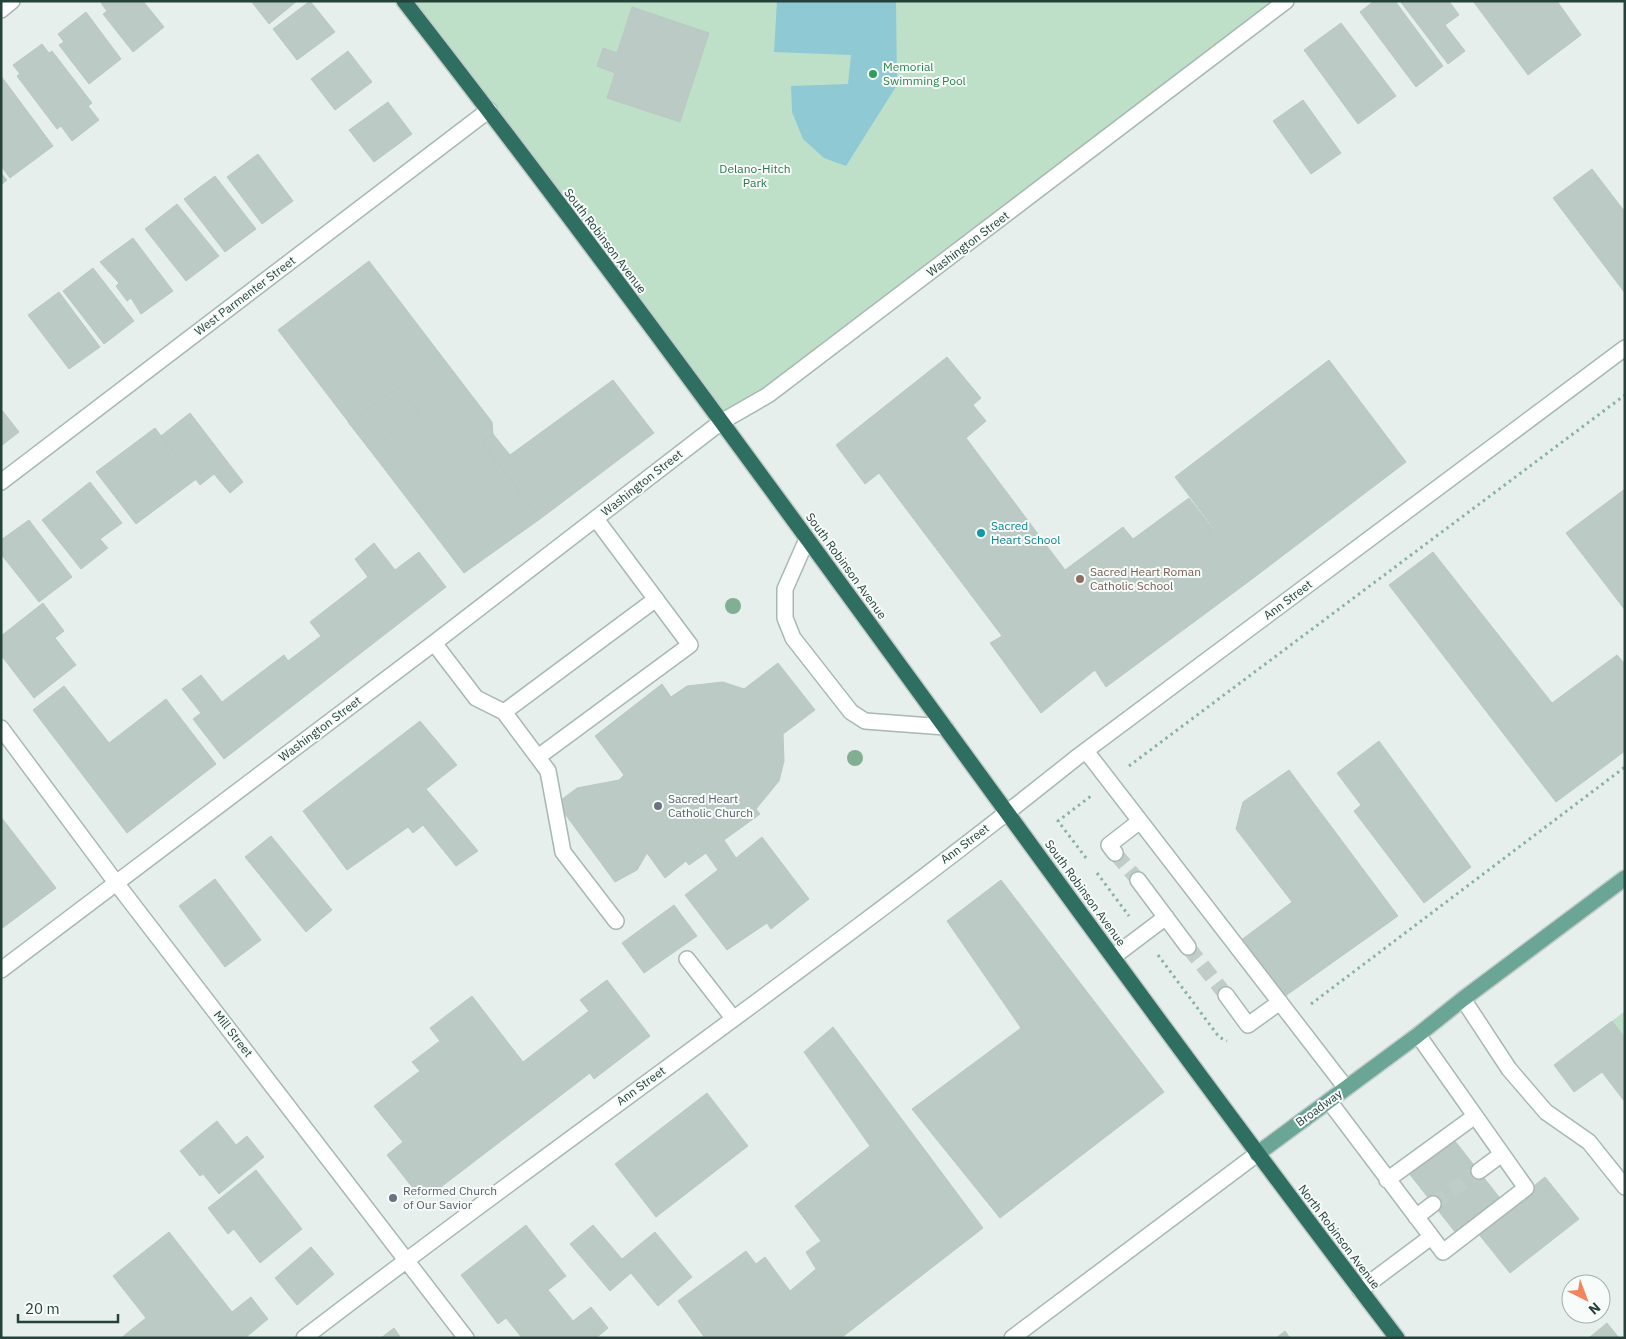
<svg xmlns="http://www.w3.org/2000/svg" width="1626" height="1339" viewBox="0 0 1626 1339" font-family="'IBM Plex Sans',sans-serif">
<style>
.green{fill:#bfe0c8}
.water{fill:#8ec9d4}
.building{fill:#bbcac4;stroke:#b8c9c2}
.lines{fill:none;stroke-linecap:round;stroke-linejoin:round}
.minor-tunnel{stroke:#bfccc8;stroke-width:15;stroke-dasharray:15 8;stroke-linecap:butt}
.minor-casing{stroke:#a8b8b2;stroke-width:18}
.major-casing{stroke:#c2cac8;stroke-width:18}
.highway-casing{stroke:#c2cac8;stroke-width:18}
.path{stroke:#86b3a5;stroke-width:3;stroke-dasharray:2.5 4;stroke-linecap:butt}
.minor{stroke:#fff;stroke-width:15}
.major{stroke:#6aa596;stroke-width:15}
.highway{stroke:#2f6f62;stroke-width:15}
.tree{fill:#80af93}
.leisure-dot{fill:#2e9e5b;stroke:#f7fbf9;stroke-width:2}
.culture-dot{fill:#0f9aa8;stroke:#f7fbf9;stroke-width:2}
.education-dot{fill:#8d6e63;stroke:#f7fbf9;stroke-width:2}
.worship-dot{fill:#6b7280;stroke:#f7fbf9;stroke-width:2}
.labels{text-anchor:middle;stroke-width:4;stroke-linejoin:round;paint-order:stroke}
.leisure-label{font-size:12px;fill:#27864d;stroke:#f7fbf9;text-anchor:start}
.park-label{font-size:12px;fill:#2d7a4b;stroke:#f7fbf9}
.street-label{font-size:12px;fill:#24423a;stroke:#f7fbf9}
.culture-label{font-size:12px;fill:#0d838f;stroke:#f7fbf9;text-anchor:start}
.education-label{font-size:12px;fill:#785e54;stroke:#f7fbf9;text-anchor:start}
.worship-label{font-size:12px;fill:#5b616d;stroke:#f7fbf9;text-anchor:start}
</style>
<rect width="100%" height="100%" fill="#e6efeb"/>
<path class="green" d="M400,1h880l-559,421z
M1625,1011v27l-13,-17z"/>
<path class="water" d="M777,1h119l1,84 -51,81 -22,-8 -21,-19 -11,-27 -1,-26 57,-2 3,-29 -77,-3z"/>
<path class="building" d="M103,1h40l21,26 -31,25 -30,-38 4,-3 -6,-8z
M251,1h46l-28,23z
M310,1l25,31 -38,28 -24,-31z
M1374,1h21l48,65 -27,21 -56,-75z
M1400,1h49l10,14 -14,10 20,26 -17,13z
M1473,1h84l24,34 -53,40z
M632,7l77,26 -29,89 -73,-24 8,-25 -18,-7 6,-18 14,5z
M86,12l35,47 -32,25 -30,-39 5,-3 -6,-8z
M1341,23l55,73 -38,28 -54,-74z
M42,44l7,9 3,-2 40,52 -4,3 11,14 -27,21 -11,-15 -4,3 -40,-53 3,-2 -7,-9z
M348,51l24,31 -37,28 -24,-31z
M1,76l52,70 -43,32 -9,-12z
M1303,100l38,53 -30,21 -38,-53z
M388,102l24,32 -38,28 -25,-32z
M258,154l35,47 -31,23 -35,-47z
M1592,169l33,43v81l-72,-95z
M1,173l6,7 -6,5z
M215,176l41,53 -31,23 -41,-53z
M177,204l42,52 -33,25 -41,-52z
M133,238l40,53 -32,23 -10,-16 -4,3 -11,-15 3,-3 -19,-21z
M369,261l123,161 1,12 -11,8 58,77 -76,54 -186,-243z
M93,268l41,53 -30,23 -41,-53z
M59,292l41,55 -31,22 -41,-54z
M947,357l34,41 -8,7 13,16 -20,17 99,132 58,-43 10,12 56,-41 63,81 -146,108 -11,-17 -54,43 -51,-70 12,-7 -123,-163 -14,11 -29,-39z
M1329,360l77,102 -154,117 -77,-102z
M613,380l41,53 -114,86 -58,-77 11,-8 17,21z
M399,387l20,25 -49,38 -22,-28z
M1,409l18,23 -18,14z
M190,413l53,69 -13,11 -16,-19 -14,11 -39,-49z
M155,428l40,52 -59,44 -40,-52z
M90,482l32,41 -22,16 8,9 -27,21 -39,-49z
M1625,489v121l-59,-77z
M29,520l43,57 -33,25 -38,-48v-14z
M374,543l21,27 24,-18 27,35 -222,172 -31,-40 8,-6 -19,-24 19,-14 21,27 62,-47 4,6 33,-25 -11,-14 58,-45 -13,-18z
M1433,552l119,151 65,-48 8,9v87l-69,51 -167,-217z
M43,603l21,28 -9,7 21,27 -42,33 -33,-43v-19z
M778,663l37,47 -32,24 1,27 -5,20 -23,28 4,5 -36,26 12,18 26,-21 47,62 -38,30 -4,-6 -40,27 -42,-55 33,-25 -12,-17 -17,12 -3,-4 -21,17 -18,-25 -10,17 -22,12 -58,-79 20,-15 42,-8 5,-5 -29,-39 67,-52 9,13 16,-11 36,-4 21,7z
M64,686l45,57 57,-44 50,65 -89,69 -94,-123z
M420,721l37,44 -31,24 52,62 -22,15 -33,-41 -10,8 -5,-6 -61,43 -44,-59z
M1379,741l92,126 -47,36 -70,-92 7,-6 -24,-32z
M1289,770l109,146 -117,83 -41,-58 52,-39 -56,-73 7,-27z
M1,817l55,71 -55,41z
M271,836l61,74 -26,22 -61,-75z
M215,879l46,61 -36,27 -46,-61z
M1001,880l163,212 -164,126 -88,-109 109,-81 -74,-107z
M674,905l23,31 -53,37 -22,-30z
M607,980l43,56 -56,43 -4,-6 -153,117 -3,-4 -14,11 -33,-42 16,-13 -29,-36 46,-35 -8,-9 28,-21 -10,-13 42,-32 51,66 66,-51 -9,-11z
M1612,1021l13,17v64l-23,-30 -28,20 -20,-27z
M833,1027l150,201 -142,110h-136l-27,-37 68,-50 10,13 9,-7 25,34 26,-22 -10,-17 15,-11 -26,-35 75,-60 -66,-94z
M707,1093l41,53 -92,71 -41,-53z
M217,1121l19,24 11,-9 17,21 -45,37 -16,-20 -3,2 -20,-25z
M1451,1136l52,66 -44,35 -51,-65z
M256,1170l46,59 -42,34 -26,-34 -6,5 -20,-26z
M1545,1177l34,42 -69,54 -33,-41z
M526,1225l40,51 -18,14 25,31 18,-14 17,21 -12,10h-74l-16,-20 -8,6 -37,-49z
M593,1225l29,34 33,-27 37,45 -34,29 -27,-33 -21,18 -40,-47z
M169,1232l63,80 19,-15 17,22 -23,19h-124l25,-20 -33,-42z
M311,1247l23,27 -37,31 -22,-27z
M1607,1323l12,15h-29v-1z
M394,1328l7,10h-20z
M1285,1331l5,7h-14z"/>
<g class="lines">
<path class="minor-tunnel" d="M1115,853l23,27
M1188,947l38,48
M1433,1204l46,-33"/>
<defs>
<path id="minor" d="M1,10l11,-9
M1,482l488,-372
M807,539l-22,50v29l8,20 58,74 14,9 80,6
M434,643l42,55 28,14 44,59 15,81 53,69
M504,712l152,-113
M1,728l116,156 349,454
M1086,751l260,337
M538,757l152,-112 -94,-126
M1115,853l-6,-8 31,-24
M1138,880l50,67
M1113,957l53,-40
M687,959l46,59
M1,970l433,-327 287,-221 47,-27 518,-394
M1226,995l22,30 32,-23
M1463,999l46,70 37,43 43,30 36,45
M1329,1101l114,151 83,-64 -108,-153
M1479,1171l23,-17
M1387,1180l88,-64
M1416,1217l17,-13
M1360,1290l71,-53
M304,1338c255,-196 521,-379 772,-580l549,-410
M1012,1338l245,-184"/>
<path id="major" d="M1257,1154l161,-119 45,-36 162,-121"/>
<path id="highway" d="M404,1c341,438 656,896 993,1337"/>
</defs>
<use href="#minor" class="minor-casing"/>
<use href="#major" class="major-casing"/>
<use href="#highway" class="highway-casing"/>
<path class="path" d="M1129,766l496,-371
M1086,858l-28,-37 33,-25
M1097,873l32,43
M1158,955l61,82 8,4
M1311,1004l314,-237"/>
<use href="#minor" class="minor"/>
<use href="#major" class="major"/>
<use href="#highway" class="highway"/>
</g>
<g class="tree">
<circle cx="733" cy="606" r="8"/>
<circle cx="855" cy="758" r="8"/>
</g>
<circle class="leisure-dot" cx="873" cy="74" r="5"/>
<circle class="culture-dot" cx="981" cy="533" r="5"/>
<circle class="education-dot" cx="1080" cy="579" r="5"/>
<g class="worship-dot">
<circle cx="658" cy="806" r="5"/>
<circle cx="393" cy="1198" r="5"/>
</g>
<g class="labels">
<g class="leisure-label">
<text x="883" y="71">Memorial<tspan x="883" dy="14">Swimming Pool</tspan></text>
</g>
<g class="park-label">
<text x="755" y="173">Delano-Hitch<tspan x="755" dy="14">Park</tspan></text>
</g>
<g class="street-label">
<text transform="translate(605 241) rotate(53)" y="4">South Robinson Avenue</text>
<text transform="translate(968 244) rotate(-37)" y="4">Washington Street</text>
<text transform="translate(245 296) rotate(-37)" y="4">West Parmenter Street</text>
<text transform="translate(642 483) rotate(-38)" y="4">Washington Street</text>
<text transform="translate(846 566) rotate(54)" y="4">South Robinson Avenue</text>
<text transform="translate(1288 600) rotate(-37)" y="4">Ann Street</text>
<text transform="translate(320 729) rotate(-37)" y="4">Washington Street</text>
<text transform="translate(965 844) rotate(-37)" y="4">Ann Street</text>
<text transform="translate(1085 893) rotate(54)" y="4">South Robinson Avenue</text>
<text transform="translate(233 1034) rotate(52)" y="4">Mill Street</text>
<text transform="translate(641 1086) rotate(-36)" y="4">Ann Street</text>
<text transform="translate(1319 1108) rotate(-36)" y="4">Broadway</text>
<text transform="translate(1339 1237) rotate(53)" y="4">North Robinson Avenue</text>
</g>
<g class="culture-label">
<text x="991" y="530">Sacred<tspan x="991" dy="14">Heart School</tspan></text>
</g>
<g class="education-label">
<text x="1090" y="576">Sacred Heart Roman<tspan x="1090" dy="14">Catholic School</tspan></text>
</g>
<g class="worship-label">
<text x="668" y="803">Sacred Heart<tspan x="668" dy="14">Catholic Church</tspan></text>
<text x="403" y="1195">Reformed Church<tspan x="403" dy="14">of Our Savior</tspan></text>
</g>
</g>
<rect width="1626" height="1339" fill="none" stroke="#24423a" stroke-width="5"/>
<g transform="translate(1586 1299) rotate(138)"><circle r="24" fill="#f7fbf9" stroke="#a3b1ad"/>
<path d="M0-4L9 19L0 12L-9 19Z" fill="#f4845f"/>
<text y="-8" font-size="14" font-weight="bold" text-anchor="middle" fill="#24423a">N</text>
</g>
<path d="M18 1314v8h100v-8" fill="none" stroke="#24423a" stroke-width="2.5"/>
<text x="25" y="1314" font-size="15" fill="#24423a" stroke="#f7fbf9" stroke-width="4" paint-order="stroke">20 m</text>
</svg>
